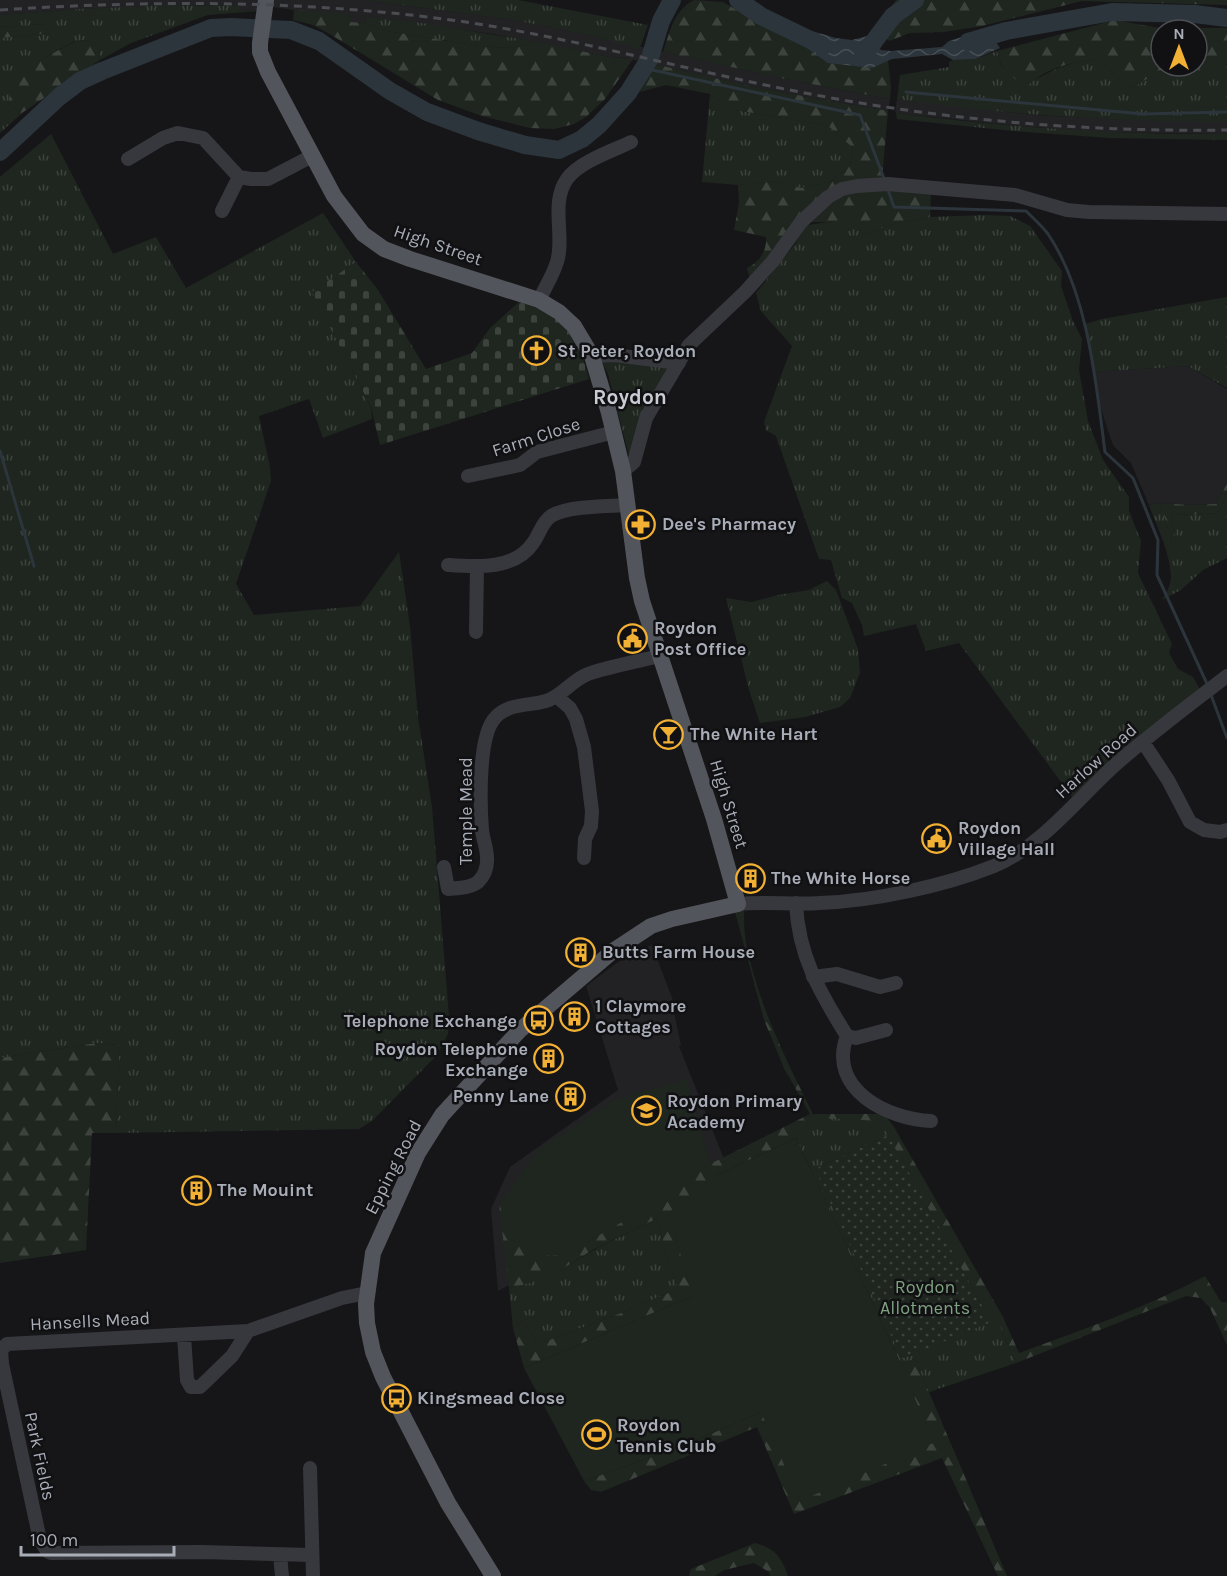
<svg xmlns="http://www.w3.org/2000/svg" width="1227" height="1576" viewBox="0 0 1227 1576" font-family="Karla,sans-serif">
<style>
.built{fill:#222225}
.grass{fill:url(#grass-tufts)}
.forest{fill:url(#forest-firs)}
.cemetery{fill:url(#cemetery-stones)}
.park{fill:#1e261f}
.garden{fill:url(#garden-dots)}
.water{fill:url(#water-waves)}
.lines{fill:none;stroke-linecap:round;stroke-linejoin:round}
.stream{stroke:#2c353c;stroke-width:3}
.river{stroke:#2c353c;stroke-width:18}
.minor{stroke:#37383d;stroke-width:14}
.major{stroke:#53555c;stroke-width:16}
.rail{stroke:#4a4c52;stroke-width:3;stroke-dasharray:8 6;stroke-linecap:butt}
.labels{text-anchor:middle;stroke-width:5;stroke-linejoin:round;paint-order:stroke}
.street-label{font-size:18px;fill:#a8adb8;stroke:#111113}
.poi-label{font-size:18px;font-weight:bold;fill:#a8adb8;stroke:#111113;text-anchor:start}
.park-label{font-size:18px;fill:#7fa381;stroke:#111113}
.quarter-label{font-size:21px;font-weight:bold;fill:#c9ccd4;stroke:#111113}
</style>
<defs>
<pattern id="grass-tufts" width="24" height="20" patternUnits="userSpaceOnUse" patternTransform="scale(1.5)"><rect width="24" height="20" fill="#1e261f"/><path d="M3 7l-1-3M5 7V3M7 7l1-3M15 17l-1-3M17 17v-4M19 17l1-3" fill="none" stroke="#3c433d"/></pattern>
<pattern id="forest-firs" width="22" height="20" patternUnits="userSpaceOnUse" patternTransform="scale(1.5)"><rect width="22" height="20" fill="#1e261f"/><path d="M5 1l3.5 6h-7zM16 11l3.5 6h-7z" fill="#3c433d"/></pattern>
<pattern id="cemetery-stones" width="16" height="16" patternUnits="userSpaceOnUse" patternTransform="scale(1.5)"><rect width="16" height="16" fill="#1e261f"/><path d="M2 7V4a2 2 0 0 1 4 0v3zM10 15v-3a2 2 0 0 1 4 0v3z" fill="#3c433d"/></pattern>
<pattern id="garden-dots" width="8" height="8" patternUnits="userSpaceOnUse" patternTransform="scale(1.5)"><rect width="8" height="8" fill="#1e261f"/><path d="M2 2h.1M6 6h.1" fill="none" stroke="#3c433d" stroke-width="1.8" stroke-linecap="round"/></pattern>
<pattern id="water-waves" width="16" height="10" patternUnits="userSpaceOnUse" patternTransform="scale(1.5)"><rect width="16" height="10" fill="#2c353c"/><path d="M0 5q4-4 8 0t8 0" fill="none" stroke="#485056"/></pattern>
</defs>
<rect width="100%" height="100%" fill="#161618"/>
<path class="built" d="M0,0h258v11l-18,-1v-4l-72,-1 -87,4 -81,6z
M273,0h91l149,20 75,15 197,44 105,20 -2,12 -130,-23 -132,-30 -17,-1 -116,-23 -127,-18 -1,7 -14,-1v-4l-79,-11z
M897,99l137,16 73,4 120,3v12l-128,-2 -92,-7 -111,-12 -1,-2z
M1188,366l39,23v91l-11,24 -26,1 -29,-2 -12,2 -18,-42 -18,-18 -13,-39 -6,-34z
M652,945l22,58 -1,1 2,13 6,28 -2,1 47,118 -67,40 -161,87 -7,-82 19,-42 108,-77 -32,-104 44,-33z"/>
<path class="grass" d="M364,0h154l130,25 -8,23 -52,-13 -75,-15z
M168,5l72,1v4l18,1 -50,4 -77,28 -31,17 -1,-11 -10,-9 -14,1 -35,19 -32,44 14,9 -22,20v-95l49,-5 -4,-9 -45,3v-12l81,-6z
M366,16l63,8 109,18 -28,6 -30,-2 -100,-16 -15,-7z
M997,51l5,16 29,15c24,-13 38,-21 66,-22l35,28 36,-22h29v-7h30v63c-110,0 -221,-7 -330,-23l3,-24 49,-8v-5l4,-2 22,-1z
M710,94l25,16 84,14 12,4 22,20 -1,11 -5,9 -17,14 -29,6 -24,-7 -39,4 -36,-3z
M896,113c110,14 220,22 331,21v6l-117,-2 -97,-7 -116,-12z
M51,134l62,120 43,-17 30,51 137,-75 33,49 -43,30 58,116 1,11 -49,19 -14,-39 -50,17 11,51 1,14 -35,103 18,31 106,-9 39,-54 11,74 8,91 14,90 17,209 -1,18 -11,21 -65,66 -13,8 -243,4 3,-88 -23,-2 -96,15v-881z
M985,215l25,1 20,10 32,45 -1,15 12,35 9,18 -3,31 9,51 15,39 26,37v14l12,30 -3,32 34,71 -3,9 9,16 15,8 9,16 -84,66 -46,38 -113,-154 -33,8 -10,-27 -52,12 -2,-11 -10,-22 -10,-5 -11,-38 -12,-1 -43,-123 -10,-6 -2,-8 28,-76 -31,-35 -5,-18 39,-49 9,-18c26,-5 38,-6 61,8l28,-10 37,-7z
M1227,297v91l-39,-22 -94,6 -9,-48 17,-5z
M601,360l69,6 -41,90 -21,-82z
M1227,493v65l-24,12 -22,20 -19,10c4,-6 8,-13 9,-22 0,-24 -14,-51 -22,-73l12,-2 12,44 3,-5 -5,-27 47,-2z
M827,581l9,9 22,59 2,24 -10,25 -10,9 -35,10 -45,6 -11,-33 -23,-92 25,4 27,-7 31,-5z
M810,1114l71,7 7,14 -73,34 182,150 19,44 -87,29 -14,-33 -13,5 -106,-226 12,-15z
M656,1219l22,70 -57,24 -77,29h-7l-15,-22 -9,8 -4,-40 25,-7 25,-10 38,-23z"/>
<path class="forest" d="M694,0l29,2 34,20 40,19 32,22 43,4 16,-7 3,27 -1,12 -105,-20 -122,-27c7,-20 10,-41 31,-52z
M896,0h331v5l-145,-4 -100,25 -38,6 -34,1 -21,8 -12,-13z
M294,10l54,4v3l3,1v4l14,1 15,7 100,16 30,2 28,-6 71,15 24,2 -28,40 -19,18 -12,7 -20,5 -24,-1 -48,-12 -44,-16 -110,-67 -15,-8 -20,-5z
M1115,20l44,8h68v31h-30v-29h-36v36h7l-36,22 -35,-28c-25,1 -55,9 -72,29l-23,-23 -5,-15z
M45,24l6,2 -1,7 -50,5v-11z
M89,40l10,9 1,11 -78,53 -14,-9 4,-18 8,-11 20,-15 36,-19z
M654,64l104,24 130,23 -7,79 50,1 -1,26 -37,7 -28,10c-22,-13 -39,-12 -64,-12l-49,65 -5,-19c13,-6 20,-18 19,-31l-32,-7 5,-27 -1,-18 39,-4 24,7 29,-6 17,-14 5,-9 1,-11 -22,-20 -12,-4 -84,-14 -25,-16 -44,-9 -26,7z
M1227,480v13l-9,20 -47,2 5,27 -2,10 -13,-49 29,2 26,-1z
M744,907c0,12 0,25 2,36 12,61 40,117 67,171h71l10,13 109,190 16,36c62,-23 127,-45 186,-77l16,26h6v43l-17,-37 -9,-10 -15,-2 -170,67 -19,-44 -6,3 -104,-187 -31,15 31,-16 -6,-13 -63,-3 -5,-4h-3l-2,9 -12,15 -83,39 -20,119 -169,72 -11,-40 9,-8 15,22h7l77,-29 57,-24 -22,-70 -62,30 -35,22 -28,12 -22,5 -10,-84 12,28 78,9 23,-15 45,-24 53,-38 100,-50 -26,-46 -20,-48 -30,-112z
M96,1043l23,2 -3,88h-24l-6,117 -86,13v-205z
M812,1170l90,193 13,-4 92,217h-9l-56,-118 -148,56 -37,-87 -156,65 -10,-2 -7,-9 101,-36 76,-33 140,-48 -90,-193z
M755,1543c20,6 26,13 33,33h-18l-1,-4 -15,-9 -30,7 -9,6h-26l2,-7z"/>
<path class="cemetery" d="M356,262l22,28 48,79 46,-16 18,-25 29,-26c42,11 61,36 70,77l-209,66 -9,-38 -59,-115z"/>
<path class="park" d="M687,1079l23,85 -53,38 -89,51 -17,3 -18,-4 -22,-19 -12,-29 41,-55 75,-49z
M796,1138l105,226 32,79 -133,58 -39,-89 -76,33 -101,36 -60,-113 169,-72 -25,-83 45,-36z"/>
<path class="garden" d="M888,1135l103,187 -89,37 -87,-190z"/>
<path class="water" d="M805,29l31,9 16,2 19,-5 10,15 10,1 51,-4 7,-6 38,-12 13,19 -25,11 -22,1 -11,-6 -50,5 -20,9 -44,-5 -31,-22z"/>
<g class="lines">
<path class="stream" d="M643,68l217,47 25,66
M906,92l237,22 84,-2
M887,187l7,20 132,4c7,7 16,15 22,23 40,59 48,149 57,218l28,26 25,62 -1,35 51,111
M0,451l34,115
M1211,695l16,43"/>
<path class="river" d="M738,0l23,16 62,30
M968,42l38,-11 106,-19 83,2 32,4
M863,56l30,-40 22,-16
M0,152l59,-55 21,-16 22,-10 109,-43 20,-1 60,3 28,11 71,50 37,21 51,19 47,14 34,5 23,-11 17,-14 29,-32 22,-35 11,-37 11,-21"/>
<path class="minor" d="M128,159l35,-21 15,-5 25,5 36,39 12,2h17l44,-23
M222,211l17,-34
M539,300c6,-12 14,-25 18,-38 8,-26 -7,-59 10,-83 12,-17 45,-28 64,-37
M592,356l22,-1 65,8
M623,471l11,-9 12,-44 43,-73 56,-53 28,-31 28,-39 27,-25 14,-8 15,-3 31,-2 127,11 52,15 22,2 138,2
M468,476l52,-11 17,-13 77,-20
M448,565c29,2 67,5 85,-22 6,-8 9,-21 18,-27 16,-10 58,-10 77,-11
M476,632l1,-65
M556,696l14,12 6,11 8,28 8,64 -1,15 -6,13 -1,19
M1143,742l25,38 22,42 14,8 16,2 7,-2
M444,867l4,22c9,-1 23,-1 30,-7 6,-6 9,-14 9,-21 1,-10 -4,-21 -5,-31 -2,-26 -4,-94 13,-112 12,-15 34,-12 51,-17 16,-5 26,-21 42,-27 23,-8 48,-12 71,-18
M796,903c2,52 24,90 51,133 -20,53 40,83 84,85
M738,904c28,-3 55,1 82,-1 54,-2 124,-17 174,-37 47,-19 85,-69 122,-102 36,-31 74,-60 111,-88
M813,977l24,-3 43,13 16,-4
M847,1036l9,2 30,-8
M184,1336l3,44 4,7h9l32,-31 16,-25
M310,1468l3,108
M280,1555l2,21
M311,1555l-109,-3 -151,1 -4,-2 -7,-11 -38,-176 -1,-14 6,-6 241,-13 94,-33 25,-5"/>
<path class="major" d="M266,0l-6,43v9l8,20 66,124 29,38 21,15 26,10 129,41 20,12 15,14 18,30 17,57 14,58 14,107 5,23 72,218 24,85 -66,15 -21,7 -38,25 -94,80 -77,84 -24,38 -45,100 -7,51 1,19 6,29 10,25 65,126 45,73"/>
<path class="rail" d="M0,10c154,-10 307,-10 459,11 115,17 227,49 341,71 141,28 284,40 427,38"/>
</g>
<defs>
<symbol id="church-ring" viewBox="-11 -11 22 22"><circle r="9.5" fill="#111113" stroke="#f2b134" stroke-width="1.5"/><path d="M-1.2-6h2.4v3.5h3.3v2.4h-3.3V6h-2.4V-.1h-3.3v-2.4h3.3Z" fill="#f2b134"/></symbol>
<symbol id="pharmacy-ring" viewBox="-11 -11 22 22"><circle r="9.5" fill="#111113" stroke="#f2b134" stroke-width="1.5"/><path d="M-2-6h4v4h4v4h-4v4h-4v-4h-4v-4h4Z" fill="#f2b134"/></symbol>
<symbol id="civic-ring" viewBox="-11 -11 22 22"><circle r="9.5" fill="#111113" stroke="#f2b134" stroke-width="1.5"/><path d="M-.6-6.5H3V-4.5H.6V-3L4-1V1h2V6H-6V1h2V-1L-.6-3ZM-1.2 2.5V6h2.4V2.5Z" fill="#f2b134"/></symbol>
<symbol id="bar-ring" viewBox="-11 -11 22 22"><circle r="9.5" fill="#111113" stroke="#f2b134" stroke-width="1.5"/><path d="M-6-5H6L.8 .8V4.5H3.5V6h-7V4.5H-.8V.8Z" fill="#f2b134"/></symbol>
<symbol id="building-ring" viewBox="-11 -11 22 22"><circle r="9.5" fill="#111113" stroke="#f2b134" stroke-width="1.5"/><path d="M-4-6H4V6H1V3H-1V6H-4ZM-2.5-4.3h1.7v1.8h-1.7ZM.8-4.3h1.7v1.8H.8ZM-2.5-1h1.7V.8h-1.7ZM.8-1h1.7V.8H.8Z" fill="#f2b134"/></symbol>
<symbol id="bus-ring" viewBox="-11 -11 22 22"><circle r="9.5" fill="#111113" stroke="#f2b134" stroke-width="1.5"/><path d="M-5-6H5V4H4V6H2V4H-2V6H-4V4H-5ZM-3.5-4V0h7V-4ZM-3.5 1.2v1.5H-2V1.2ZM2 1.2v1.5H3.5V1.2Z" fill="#f2b134"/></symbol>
<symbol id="school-ring" viewBox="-11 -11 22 22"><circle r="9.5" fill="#111113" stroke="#f2b134" stroke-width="1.5"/><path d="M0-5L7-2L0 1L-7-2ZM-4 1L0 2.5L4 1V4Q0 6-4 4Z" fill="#f2b134"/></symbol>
<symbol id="stadium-ring" viewBox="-11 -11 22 22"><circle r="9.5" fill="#111113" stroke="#f2b134" stroke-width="1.5"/><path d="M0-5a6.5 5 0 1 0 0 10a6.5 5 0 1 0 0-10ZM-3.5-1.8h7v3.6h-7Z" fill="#f2b134"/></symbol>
</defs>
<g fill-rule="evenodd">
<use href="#church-ring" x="520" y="334" width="33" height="33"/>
<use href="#pharmacy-ring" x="624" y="508" width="33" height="33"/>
<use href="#civic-ring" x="616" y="622" width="33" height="33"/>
<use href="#bar-ring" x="652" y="718" width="33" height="33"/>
<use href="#civic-ring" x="920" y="822" width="33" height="33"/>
<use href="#building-ring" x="734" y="862" width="33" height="33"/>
<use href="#building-ring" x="564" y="936" width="33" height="33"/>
<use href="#building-ring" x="558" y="1000" width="33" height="33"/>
<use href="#bus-ring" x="522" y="1004" width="33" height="33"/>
<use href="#building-ring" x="532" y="1042" width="33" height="33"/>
<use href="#building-ring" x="554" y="1080" width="33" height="33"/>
<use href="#school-ring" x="630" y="1094" width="33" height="33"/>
<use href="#building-ring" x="180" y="1174" width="33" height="33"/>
<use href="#bus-ring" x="380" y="1382" width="33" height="33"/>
<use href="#stadium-ring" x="580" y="1418" width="33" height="33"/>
</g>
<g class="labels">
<g class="street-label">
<text transform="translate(438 245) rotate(19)" y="6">High Street</text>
<text transform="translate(536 437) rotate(-18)" y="6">Farm Close</text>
<text transform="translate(1096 761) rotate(-42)" y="6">Harlow Road</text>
<text transform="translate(729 804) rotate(73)" y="6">High Street</text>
<text transform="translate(466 811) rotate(-90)" y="6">Temple Mead</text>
<text transform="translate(393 1167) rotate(-63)" y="6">Epping Road</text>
<text transform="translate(90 1321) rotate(-3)" y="6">Hansells Mead</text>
<text transform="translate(40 1456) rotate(78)" y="6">Park Fields</text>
</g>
<g class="poi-label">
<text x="557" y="357">St Peter, Roydon</text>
<text x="662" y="530">Dee's Pharmacy</text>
<text x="654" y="634">Roydon<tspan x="654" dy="21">Post Office</tspan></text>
<text x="690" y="740">The White Hart</text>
<text x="958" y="834">Roydon<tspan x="958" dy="21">Village Hall</tspan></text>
<text x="771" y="884">The White Horse</text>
<text x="602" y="958">Butts Farm House</text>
<text x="595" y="1012">1 Claymore<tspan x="595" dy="21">Cottages</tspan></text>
<text x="517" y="1027" text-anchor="end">Telephone Exchange</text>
<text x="528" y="1055" text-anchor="end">Roydon Telephone<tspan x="528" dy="21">Exchange</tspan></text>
<text x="549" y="1102" text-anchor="end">Penny Lane</text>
<text x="667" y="1107">Roydon Primary<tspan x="667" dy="21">Academy</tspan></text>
<text x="217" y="1196">The Mouint</text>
<text x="417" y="1404">Kingsmead Close</text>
<text x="617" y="1431">Roydon<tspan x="617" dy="21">Tennis Club</tspan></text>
</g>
<g class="park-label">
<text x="925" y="1293">Roydon<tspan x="925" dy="21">Allotments</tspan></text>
</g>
<g class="quarter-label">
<text x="630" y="404">Roydon</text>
</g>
</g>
<g transform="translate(1179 48)"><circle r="28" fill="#111113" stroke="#4d4f55" stroke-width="1.5"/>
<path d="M0-4.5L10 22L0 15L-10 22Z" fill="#f2b134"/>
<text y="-9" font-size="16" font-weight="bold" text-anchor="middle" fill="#a8adb8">N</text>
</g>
<path d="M21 1546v9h153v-9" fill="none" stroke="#a8adb8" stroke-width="3"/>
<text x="30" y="1546" font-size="18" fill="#a8adb8" stroke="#111113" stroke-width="4.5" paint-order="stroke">100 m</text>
</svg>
